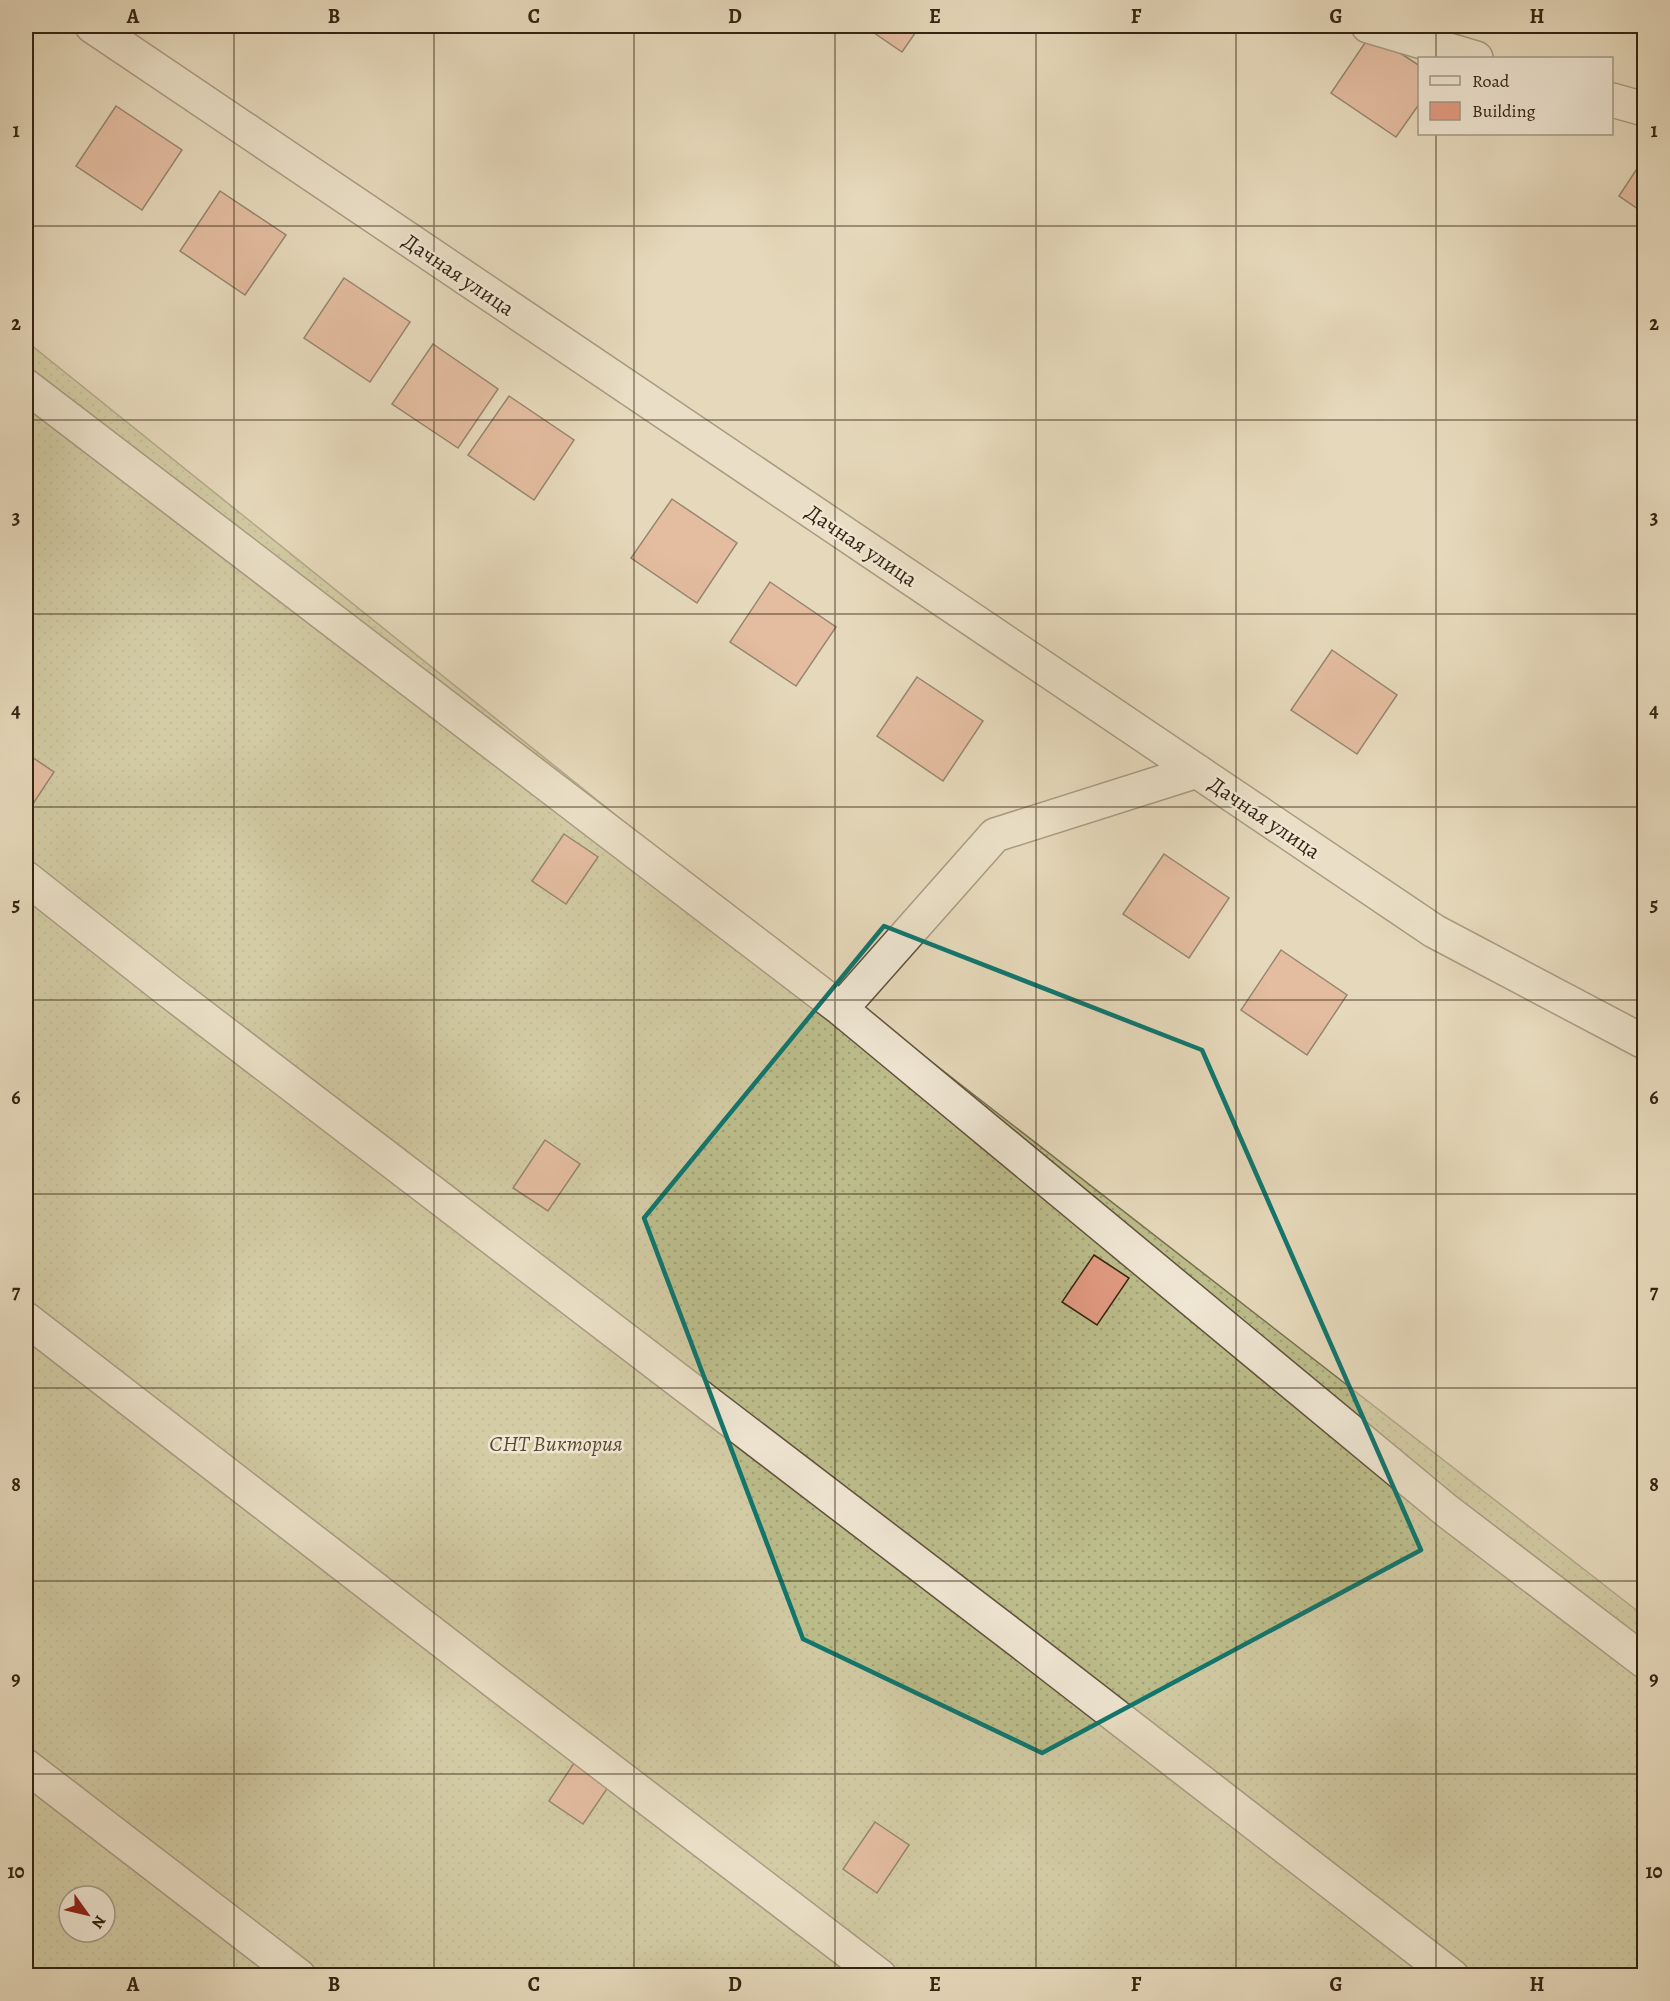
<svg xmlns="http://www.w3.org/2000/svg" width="1670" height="2001" viewBox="0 0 1670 2001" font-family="Alegreya,serif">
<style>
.garden{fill:url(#garden-dots);stroke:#78704e;stroke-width:1.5;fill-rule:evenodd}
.building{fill:#e39b82;stroke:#352411;stroke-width:1.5}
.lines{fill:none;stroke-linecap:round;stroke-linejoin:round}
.minor-casing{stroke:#61513c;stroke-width:36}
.minor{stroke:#efe6d3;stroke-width:33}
.marked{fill:none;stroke:#0f766e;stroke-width:4.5;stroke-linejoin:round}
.grid{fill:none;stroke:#352411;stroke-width:1.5;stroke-opacity:0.55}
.labels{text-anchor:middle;stroke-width:5;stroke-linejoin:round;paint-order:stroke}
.street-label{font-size:22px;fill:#352411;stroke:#efe6d3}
.park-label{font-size:22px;font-style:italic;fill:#574a30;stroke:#efe6d3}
.neatline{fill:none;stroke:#352411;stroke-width:2}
.grid-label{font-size:20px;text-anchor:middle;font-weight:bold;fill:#352411}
</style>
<defs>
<pattern id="garden-dots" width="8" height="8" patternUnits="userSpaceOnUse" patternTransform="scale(1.5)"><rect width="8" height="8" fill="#bcbd8b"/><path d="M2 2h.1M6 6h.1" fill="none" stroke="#a2a277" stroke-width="1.8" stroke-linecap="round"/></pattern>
</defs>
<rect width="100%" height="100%" fill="#e6d9bb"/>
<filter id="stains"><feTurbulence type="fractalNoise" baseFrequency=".00333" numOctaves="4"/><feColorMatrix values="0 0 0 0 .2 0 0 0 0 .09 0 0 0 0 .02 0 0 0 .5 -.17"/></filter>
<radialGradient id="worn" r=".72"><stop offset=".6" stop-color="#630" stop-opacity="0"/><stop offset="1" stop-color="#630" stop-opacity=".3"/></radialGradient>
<path class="garden" d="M26,341l637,512 981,763v359h-1618zM69,1896h36v36h-36z"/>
<path class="building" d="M864,26h56l-18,26z
M1371,34l49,32v37l-24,34 -65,-44z
M116,106l66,44 -40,60 -66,-44z
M1644,158v55l-25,-17z
M220,191l66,44 -41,60 -65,-44z
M344,278l66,44 -40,60 -66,-44z
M433,344l65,45 -40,59 -66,-44z
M509,396l65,44 -40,60 -66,-45z
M672,499l65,44 -40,60 -66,-45z
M770,582l66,45 -40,59 -66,-44z
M1332,650l65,45 -40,59 -66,-44z
M917,677l66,44 -40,60 -66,-45z
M26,753l28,19 -23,35 -5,-4z
M564,834l34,23 -32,47 -34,-23z
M1164,854l65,44 -40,60 -66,-44z
M1281,950l66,45 -40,60 -66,-45z
M545,1140l35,24 -32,47 -35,-23z
M1094,1255l35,23 -32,47 -35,-23z
M580,1754l35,23 -32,47 -34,-23z
M875,1822l34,23 -32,48 -34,-24z"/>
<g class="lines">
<defs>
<path id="minor" d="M92,26l1342,905 210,111
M1368,26l108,32
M1612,100l32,9
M26,386l815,623 606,502 197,150
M26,878l143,113 853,652 430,333
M841,1009l154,-174 202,-64
M26,1319l468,362 386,295
M26,1766l273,210"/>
</defs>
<use href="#minor" class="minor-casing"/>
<use href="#minor" class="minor"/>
</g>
<path d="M0 0H1670V2001H0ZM884,926l318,124 219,500 -379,203 -239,-114 -159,-421z" fill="#e6d9bb" fill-opacity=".55" fill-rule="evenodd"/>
<path class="marked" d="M884,926l318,124 219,500 -379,203 -239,-114 -159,-421z"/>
<path class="grid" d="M234,26v1950M434,26v1950M634,26v1950M835,26v1950M1036,26v1950M1236,26v1950M1436,26v32M1436,134v1842M26,226h1618M26,420h1618M26,614h1618M26,807h1618M26,1000h1618M26,1194h1618M26,1388h1618M26,1581h1618M26,1774h1618"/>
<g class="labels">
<g class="street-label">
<text transform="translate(459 274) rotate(34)" y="8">Дачная улица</text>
<text transform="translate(862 545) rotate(34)" y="8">Дачная улица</text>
<text transform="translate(1265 817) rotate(34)" y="8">Дачная улица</text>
</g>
<g class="park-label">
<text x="556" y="1451">СНТ Виктория</text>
</g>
</g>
<rect width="1670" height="2001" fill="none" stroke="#e6d9bb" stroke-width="66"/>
<rect x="1418" y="57" width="195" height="78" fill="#efe6d3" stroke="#a59885" stroke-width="1.5"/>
<rect x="1430" y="76" width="30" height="9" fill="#efe6d3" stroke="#a59885" stroke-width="1.5"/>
<text x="1472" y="87" font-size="18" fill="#352411">Road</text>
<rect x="1430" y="102" width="30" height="18" fill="#e39b82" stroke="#a59885" stroke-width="1.5"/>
<text x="1472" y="117" font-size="18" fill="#352411">Building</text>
<g transform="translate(87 1914) rotate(124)"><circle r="28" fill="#efe6d3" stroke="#a59885" stroke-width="1.5"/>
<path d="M0-4.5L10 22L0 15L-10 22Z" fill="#8f2418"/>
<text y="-9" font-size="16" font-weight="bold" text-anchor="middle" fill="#352411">N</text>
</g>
<rect x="33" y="33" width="1604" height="1935" class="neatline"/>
<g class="grid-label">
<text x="133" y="23">A</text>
<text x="334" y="23">B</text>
<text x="534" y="23">C</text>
<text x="735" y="23">D</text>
<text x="935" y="23">E</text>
<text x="1136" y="23">F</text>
<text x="1336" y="23">G</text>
<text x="1537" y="23">H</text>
<text x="16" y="137">1</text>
<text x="1654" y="137">1</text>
<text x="16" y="330">2</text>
<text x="1654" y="330">2</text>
<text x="16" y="524">3</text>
<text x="1654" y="524">3</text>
<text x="16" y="717">4</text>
<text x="1654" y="717">4</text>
<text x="16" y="911">5</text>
<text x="1654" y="911">5</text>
<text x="16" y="1104">6</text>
<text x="1654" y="1104">6</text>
<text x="16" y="1298">7</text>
<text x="1654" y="1298">7</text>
<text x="16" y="1491">8</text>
<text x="1654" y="1491">8</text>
<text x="16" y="1685">9</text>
<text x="1654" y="1685">9</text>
<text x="16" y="1878">10</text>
<text x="1654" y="1878">10</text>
<text x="133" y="1991">A</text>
<text x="334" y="1991">B</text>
<text x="534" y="1991">C</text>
<text x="735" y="1991">D</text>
<text x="935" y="1991">E</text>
<text x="1136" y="1991">F</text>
<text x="1336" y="1991">G</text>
<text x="1537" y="1991">H</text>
</g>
<rect width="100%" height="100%" filter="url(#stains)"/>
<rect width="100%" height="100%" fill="url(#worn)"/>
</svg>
